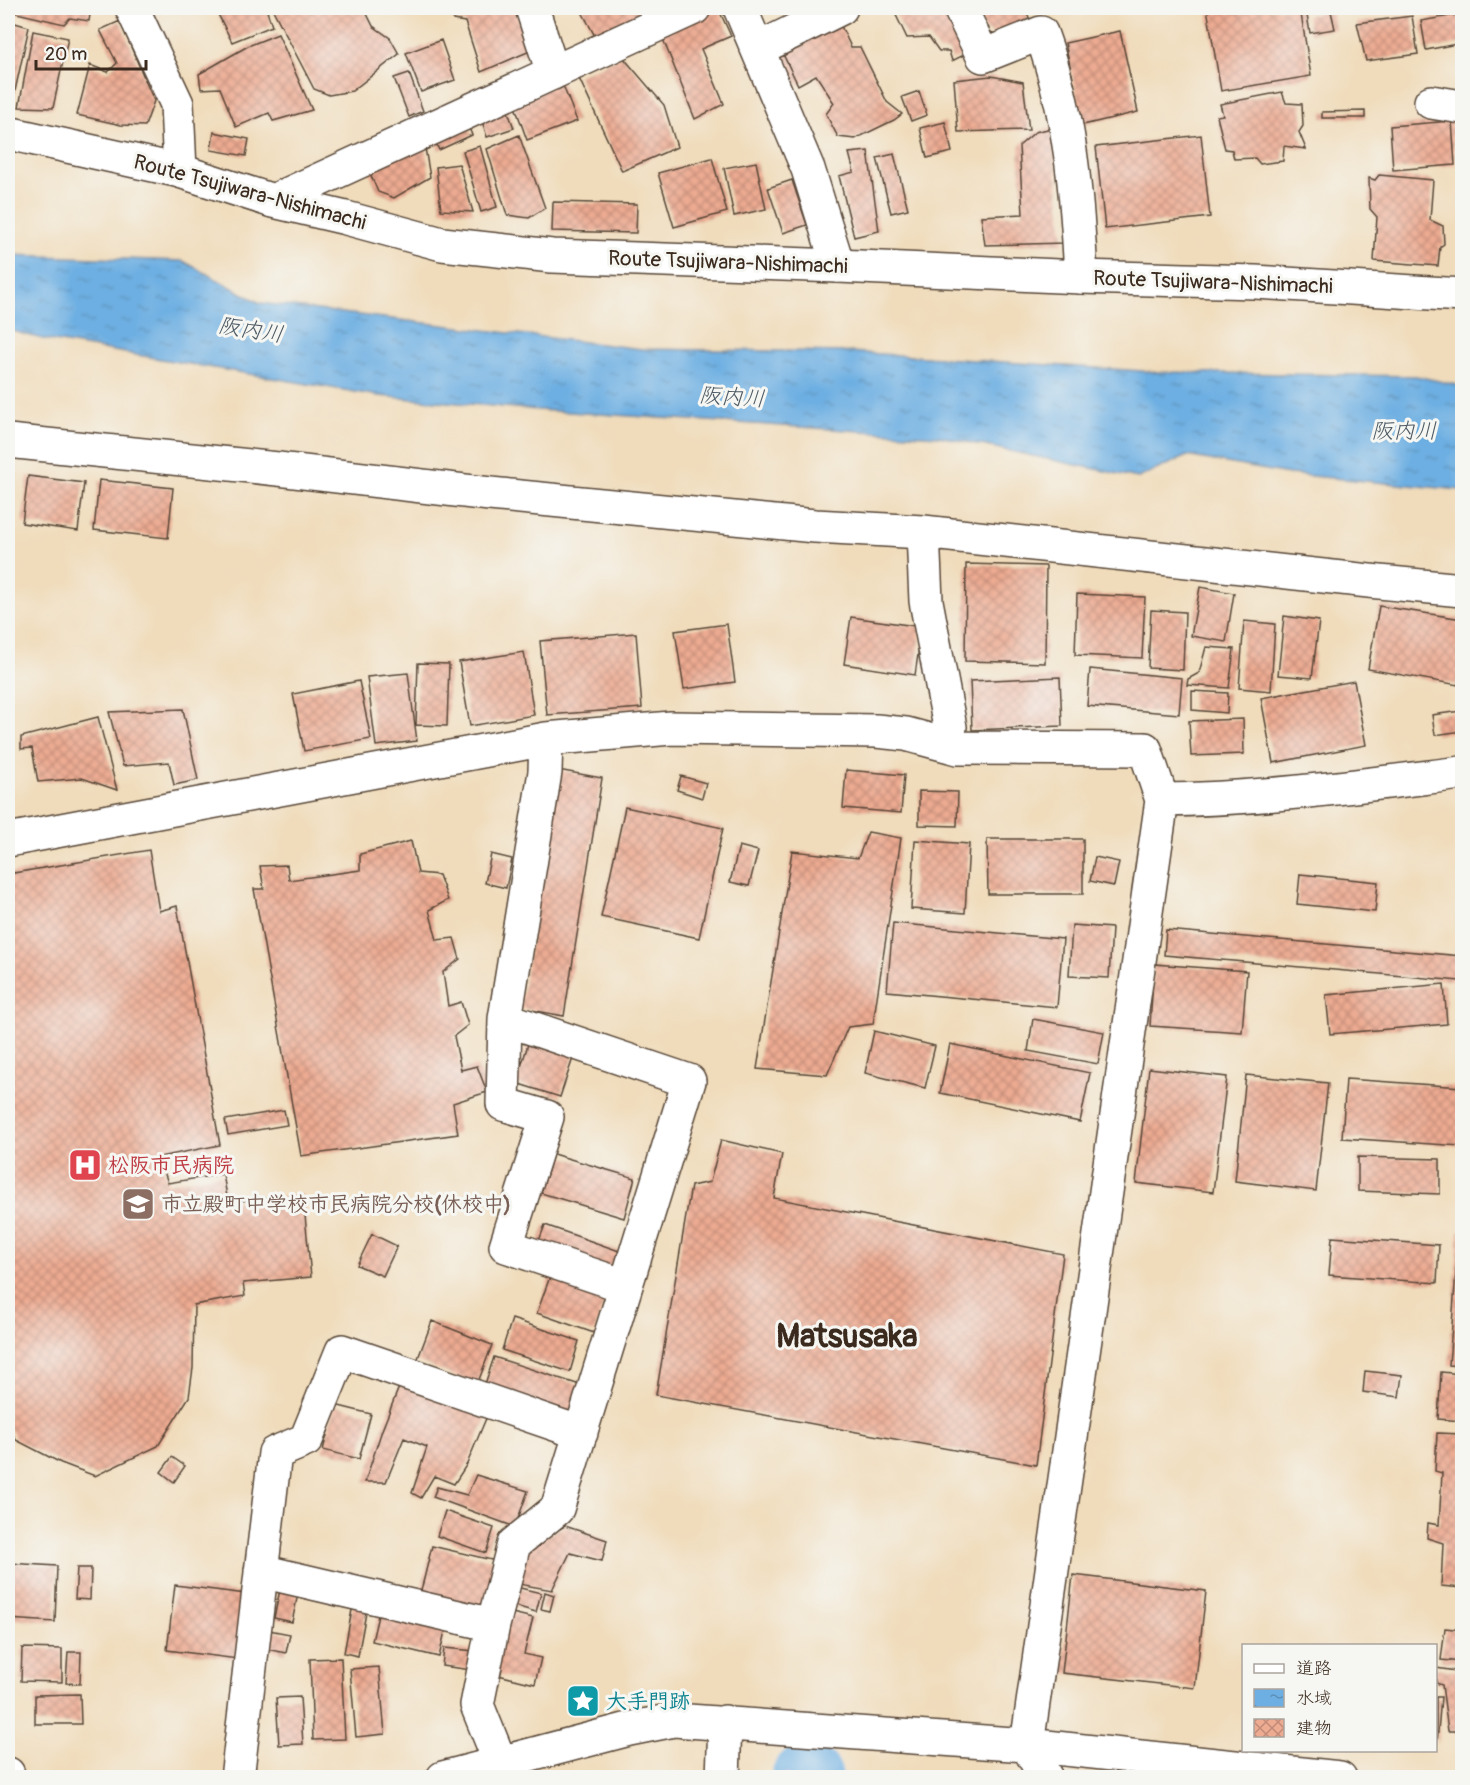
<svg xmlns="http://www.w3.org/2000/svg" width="1470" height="1785" viewBox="0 0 1470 1785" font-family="Pangolin,'Klee One',sans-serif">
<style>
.water{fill:url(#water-ripples);stroke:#546c80;stroke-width:1.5}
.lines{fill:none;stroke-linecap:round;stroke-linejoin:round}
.river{stroke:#6dafe2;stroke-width:66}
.building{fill:url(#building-cross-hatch)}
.minor-casing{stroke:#564536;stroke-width:36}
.major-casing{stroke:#564536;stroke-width:36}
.minor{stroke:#fff;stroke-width:33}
.major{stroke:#fff;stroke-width:33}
.labels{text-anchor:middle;stroke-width:6;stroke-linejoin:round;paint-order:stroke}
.street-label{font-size:21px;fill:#3b2a1e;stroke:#f6f6f2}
.health-label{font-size:21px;font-weight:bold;fill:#be3a42;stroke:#f6f6f2;text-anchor:start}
.education-label{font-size:21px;font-weight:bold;fill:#785e54;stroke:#f6f6f2;text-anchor:start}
.culture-label{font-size:21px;font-weight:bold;fill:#0d838f;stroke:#f6f6f2;text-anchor:start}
.water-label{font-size:22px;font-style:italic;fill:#4c5963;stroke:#f6f6f2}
.town-label{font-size:33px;font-weight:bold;fill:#3b2a1e;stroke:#f6f6f2}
</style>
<defs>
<pattern id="water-ripples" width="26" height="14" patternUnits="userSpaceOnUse" patternTransform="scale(1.5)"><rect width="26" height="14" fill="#6dafe2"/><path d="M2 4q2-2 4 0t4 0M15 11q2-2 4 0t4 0" fill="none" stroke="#5b8fb7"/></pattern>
<pattern id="building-cross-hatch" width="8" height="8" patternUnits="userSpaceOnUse" patternTransform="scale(1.5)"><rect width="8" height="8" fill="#edab92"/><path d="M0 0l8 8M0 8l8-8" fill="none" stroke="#c18b77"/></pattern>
</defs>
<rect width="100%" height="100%" fill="#f6f6f2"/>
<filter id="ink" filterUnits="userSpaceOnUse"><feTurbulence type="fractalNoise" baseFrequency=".0167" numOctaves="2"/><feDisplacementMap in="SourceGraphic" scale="12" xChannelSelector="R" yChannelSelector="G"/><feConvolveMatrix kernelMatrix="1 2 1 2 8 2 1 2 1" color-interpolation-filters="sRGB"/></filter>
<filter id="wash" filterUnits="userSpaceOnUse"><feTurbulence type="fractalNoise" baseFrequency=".008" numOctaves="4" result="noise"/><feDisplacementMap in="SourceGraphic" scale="24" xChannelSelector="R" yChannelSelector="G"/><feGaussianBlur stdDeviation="1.35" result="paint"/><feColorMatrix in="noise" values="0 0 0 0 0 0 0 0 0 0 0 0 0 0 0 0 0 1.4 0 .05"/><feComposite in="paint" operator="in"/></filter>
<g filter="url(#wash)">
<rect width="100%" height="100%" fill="#f0dcbb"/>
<path class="water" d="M8,255l175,6 77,42 382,46 207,3 309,20 258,4 46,10v104l-173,-16 -102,-18 -49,22 -199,-42 -401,-26 -159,-14 -336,-57 -35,-9z"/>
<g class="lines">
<path class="river" d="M804,1778h6"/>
</g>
<g id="blocks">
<path class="building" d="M8,8h83l-2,13 -19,-3 -6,6 -56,-13z
M225,8h41l6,18 -40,16 -15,-30z
M272,8h92l9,18 17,12 9,16 -47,37 -23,4 -15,-6z
M450,8h64l16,43 -49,21 -16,-50 -12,-2z
M580,8h59l6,10 -49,20z
M718,8l13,28 -30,13 23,55 -29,15 -34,-85z
M877,8h68l21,46 -14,7 -3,-10h-10l-10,-14 -22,1 -14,-29 -15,2z
M977,8h48l5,12 -35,14 -11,-5z
M1207,8h93l11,68 -90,15z
M1331,11l4,18 -25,4 -3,-18z
M1461,14l1,29 -36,7 -5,-29z
M1412,16l6,38 -52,7 -9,-38z
M8,21l21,6 -16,73 -5,-1z
M120,21l34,80 -9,25 -24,-1 -44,-10 13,-50 18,7 9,-9 -17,-33z
M839,22l12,25h9l27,55 15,12 -8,6 -39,19 -17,-2 -12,-23 8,-11 -18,-28 -18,10 -17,-35z
M33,31l35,7 -15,70 -34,-1z
M1120,31l18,81 -55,13 -18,-82z
M278,34l34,76 -39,11 -4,-8 -33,14 -16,-39 -19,1 -2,-15 49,-28z
M441,40l14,40 -34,12 -15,-39z
M622,56l42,49 13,42 -55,24 -44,-95z
M409,73l14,38 -14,6 -15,-39z
M991,76l32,6 6,48 -71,2 -4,-52z
M562,83l15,38 -50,19 -14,-39z
M919,91l8,24 -16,6 -9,-24z
M1282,92l4,11 16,1 1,22 -4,6 7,17 -22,-3 -1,15 -23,3 -5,-6 -21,1 -2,-9 -7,-1 -8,-33 6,-1 -3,-11z
M506,106l8,22 -27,9 -7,-23z
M1365,111v7h-43v-6z
M466,121l6,14 -33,15 -7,-15z
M1452,121l3,44 -62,5 -3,-44z
M945,122l7,30 -25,6 -7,-30z
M1052,128l12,115 -79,2 -4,-29 42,-2 -4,-68 16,-14z
M214,132l35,7 -3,17 -35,-6z
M519,135l26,73 -16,10 -22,-3 -20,-66z
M1201,135l9,82 -105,12 -9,-82z
M424,142l6,35 -36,21 -16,-6 -11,-25z
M480,146l17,61 -16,5 -18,-61z
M868,151l11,80 -25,6 -15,-61 15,-4 -5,-19z
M894,154l14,55 -17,4 -14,-55z
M712,158l15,54 -53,15 -16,-54z
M756,162l10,47 -32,7 -10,-48z
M459,164l14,48 -32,-2 -5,-43z
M1379,175l54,5 -3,40 13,6 1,18 -4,3 -2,19 -64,-5 3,-44 -7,-8 -1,-31 6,2z
M792,180l15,45 -24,8 -15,-45z
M553,202l84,2 -1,29 -84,-2z
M28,476l56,7 -6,48 -56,-8z
M99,480l74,8 -5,50 -74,-8z
M966,564l80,2 -1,97 -80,-2z
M1200,587l34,6 -8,49 -35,-6z
M1077,594l68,3 -3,61 -67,-3z
M1379,606l83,13v38l-4,28 -90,-16z
M1151,610l34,2 -2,58 -35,-2z
M1284,616l35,5 -7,57 -34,-3z
M851,617l71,10 -7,48 -71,-11z
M1244,621l31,3 -4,67 -32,-3z
M727,624l8,58 -51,7 -9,-58z
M636,633l6,75 -95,7 -7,-74z
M1206,647l28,2 -5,39 -42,-3 1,-6 11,-6z
M524,652l10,63 -64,11 -11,-64z
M418,663l31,1 -2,62 -31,-1z
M1090,669l92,9 -3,36 -92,-8z
M408,673l9,68 -41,5 -9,-69z
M1060,677l2,49 -90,4 -2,-49z
M359,681l12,58 -67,12 -11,-57z
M1354,681l12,64 -93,18 -12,-65z
M1192,691l36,2 -1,20 -35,-3z
M183,709l15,71 -24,5 -5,-23 -46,4 -14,-54z
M1461,711l1,20 -27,4 -3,-20z
M98,717l19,73 -35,-12 -44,4 -6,-34 -11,1v-12z
M1243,719l1,35 -53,2 -2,-35z
M558,770l44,8 -38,238 -44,-8z
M846,770l58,5 -3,38 -58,-5z
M681,776l25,7 -4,15 -25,-8z
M919,791l39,1 -1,34 -38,-1z
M625,807l98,21 -24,110 -98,-21z
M868,832l33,6 -28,186 -25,3 -21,48 -70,-6 35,-218 66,7z
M987,839h96v55h-95z
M915,840l54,4 -4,69 -54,-4z
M411,841l7,32 21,2 9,25 -19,10 8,30 17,-2 6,21 -17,13 5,34 13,-4 7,23 -14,11 7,34 16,-4 10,26 -34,11 5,31 -157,22 -47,-267h10l-4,-23 27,-1 2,15 71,-10v-16z
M739,846l19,5 -9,35 -19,-4z
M149,850l10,61 18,-5 43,239 -61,12 9,26 55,-9 5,28 75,-7 8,82 -68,6 2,13 -51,9 -1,63 -4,29 -31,49 -63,30 -34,-13 -45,-23 -8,-15v-551z
M491,854l21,5 -6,29 -21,-5z
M1095,857l24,5 -5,24 -24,-5z
M1300,874l78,8 -3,30 -78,-8z
M893,923l170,16 -6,68 -170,-16z
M1072,925l40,3 -3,50 -40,-2z
M1166,930l296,26 -2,25 -296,-26z
M1154,964l93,7 -5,61 -92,-6z
M1444,984l3,40 -117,10 -4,-39z
M1033,1019l71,13 -6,32 -70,-13z
M874,1031l61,15 -10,42 -60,-15z
M529,1041l45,14 -14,42 -44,-14z
M950,1044l140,29 -10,49 -140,-29z
M1149,1068l78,9 -14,115 -77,-9z
M1246,1075l82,8 -12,108 -81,-10z
M1346,1079l116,8 -1,59 -119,-8z
M284,1110l3,15 -59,10 -3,-15z
M721,1140l61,14 -8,44 289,56 -27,211 -380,-70 35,-209 19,-4z
M553,1154l82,24 -11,40 -83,-25z
M1358,1157l82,2v35l-82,-3z
M545,1225l77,27 -8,21 -77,-27z
M1459,1231h3v135l-13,-1z
M372,1234l25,12 -14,30 -26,-11z
M1332,1237l107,8 -2,38 -108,-8z
M553,1268l56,19 -15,46 -57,-20z
M512,1319l67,22 -9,31 -68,-22z
M432,1321l60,24 -15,40 -60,-24z
M494,1357l86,28 -11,34 -86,-29z
M1365,1371l37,4 -3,22 -36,-5z
M1441,1372l21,2v47l-24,-2z
M401,1382l86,34 -20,48 -13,20 -20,-8 -13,22 -9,-5 15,-46 -23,-9 -18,44h-21l17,-52z
M335,1405l36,9 -12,45 -36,-9z
M1437,1433l25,1v154l-21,-2 2,-43 -16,-5 1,-15 11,2 3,-52 -7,-2z
M172,1457l13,9 -11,16 -13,-10z
M476,1475l52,16 -13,36 -82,-30 4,-10 30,8z
M445,1511l49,17 -8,25 -49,-17z
M565,1526l42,14 -5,21 -32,-8 -18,37 -39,-7 12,-36z
M432,1546l64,15 -13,53 -64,-15z
M8,1563l49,3 -2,56 -47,-3z
M77,1568h14l-1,32 -15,-1z
M1073,1575l133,16 -11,97 -133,-15z
M175,1585l71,9 -8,65 -71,-9z
M281,1585l18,4 -7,33 -18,-4z
M516,1587l25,6 -5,19 -24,-7z
M545,1592l9,3 -4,16 -9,-2z
M354,1599l14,3 -10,54 -14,-3z
M379,1611l67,16 -7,30 -67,-16z
M508,1612l25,6 -9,36 17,4 -6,26 -41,-10z
M1445,1628l17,2v32l-21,-2z
M269,1630l21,4 -4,19 -21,-4z
M22,1648l40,1v33l-41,-1z
M444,1648l31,3 -3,19 -30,-4z
M68,1652h13l-1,32 -14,-1z
M341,1658l4,81 -32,1 -3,-81z
M379,1667l6,67 -29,3 -6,-68z
M1436,1668l26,4v59h-14l-6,-46 -6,-2z
M80,1694l1,30h-46v-29z
M300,1697l3,47 -24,1 -3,-47z
M1436,1697h5l-4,46h-1z
M788,1774v4h-24l1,-3z"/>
</g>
</g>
<g filter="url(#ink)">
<use href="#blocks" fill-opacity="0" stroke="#564536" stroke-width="1.5"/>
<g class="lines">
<defs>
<path id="minor" d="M132,8l45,96 3,67
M532,8l21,65
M740,8l68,161 30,97
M960,8l23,48 58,-23c29,79 36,161 40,244
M758,49l83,-41
M1431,102l31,5
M273,201l421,-193
M8,441l270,28 212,25 325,32 108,6 446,49 93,9
M923,532l3,69 24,126 -6,16
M1162,800c100,-1 201,-15 300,-27
M8,840l538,-101 125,-11 205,3 30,3 52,14 187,1 17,51 -135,945 19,33
M505,1019l-2,85 44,13 -41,129 119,40
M261,1571l232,54
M500,1762l-23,-57 16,-80 21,-81 43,-35 132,-428 -184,-62 40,-247 1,-33
M238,1770l37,-317 31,-13 36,-89 239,82
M8,1774l1,4
M443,1778l186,-49 45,-9 353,25 313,33
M723,1778l2,-56"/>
<path id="major" d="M8,133l172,38 93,30 73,17 96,26 110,12 286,10 243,11 174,5 207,13"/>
</defs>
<use href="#minor" class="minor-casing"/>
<use href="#major" class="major-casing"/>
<use href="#minor" class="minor"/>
<use href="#major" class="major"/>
</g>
</g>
<defs>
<symbol id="hospital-square" viewBox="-11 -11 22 22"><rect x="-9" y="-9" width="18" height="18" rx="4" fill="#e0444e" stroke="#f6f6f2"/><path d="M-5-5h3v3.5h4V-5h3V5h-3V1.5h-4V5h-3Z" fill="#fff"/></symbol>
<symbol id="school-square" viewBox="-11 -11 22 22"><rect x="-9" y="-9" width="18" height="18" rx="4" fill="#8d6e63" stroke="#f6f6f2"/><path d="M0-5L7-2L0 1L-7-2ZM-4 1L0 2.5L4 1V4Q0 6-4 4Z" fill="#fff"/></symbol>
<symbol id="sight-square" viewBox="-11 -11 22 22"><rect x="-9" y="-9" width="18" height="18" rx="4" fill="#0f9aa8" stroke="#f6f6f2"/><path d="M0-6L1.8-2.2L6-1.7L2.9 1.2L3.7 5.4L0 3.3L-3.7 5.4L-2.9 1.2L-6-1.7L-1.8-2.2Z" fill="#fff"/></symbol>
</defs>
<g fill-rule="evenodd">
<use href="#hospital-square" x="66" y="1146" width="38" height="38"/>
<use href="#school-square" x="119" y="1185" width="38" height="38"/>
<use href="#sight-square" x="564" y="1682" width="38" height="38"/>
</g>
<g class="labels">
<g class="street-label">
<text transform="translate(250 192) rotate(15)" y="7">Route Tsujiwara-Nishimachi</text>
<text transform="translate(728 262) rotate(2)" y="7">Route Tsujiwara-Nishimachi</text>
<text transform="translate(1213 282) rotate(2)" y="7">Route Tsujiwara-Nishimachi</text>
</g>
<g class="health-label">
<text x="108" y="1172">松阪市民病院</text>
</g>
<g class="education-label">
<text x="161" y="1211">市立殿町中学校市民病院分校(休校中)</text>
</g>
<g class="culture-label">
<text x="606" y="1708">大手門跡</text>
</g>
<g class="water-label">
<text transform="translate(251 329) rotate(9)" y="8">阪内川</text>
<text transform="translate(732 396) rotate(4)" y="8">阪内川</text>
<text x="1404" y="438">阪内川</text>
</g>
<g class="town-label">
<text x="847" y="1347">Matsusaka</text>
</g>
</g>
<rect width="1470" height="1785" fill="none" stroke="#f6f6f2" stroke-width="30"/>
<rect x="1242" y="1644" width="195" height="108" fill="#f6f6f2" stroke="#aba49d" stroke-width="1.5"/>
<rect x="1254" y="1664" width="30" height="9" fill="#ffffff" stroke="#aba49d" stroke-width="1.5"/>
<text x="1296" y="1674" font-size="18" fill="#3b2a1e">道路</text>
<rect x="1254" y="1689" width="30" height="18" fill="url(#water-ripples)" stroke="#aba49d" stroke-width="1.5"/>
<text x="1296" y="1704" font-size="18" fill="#3b2a1e">水域</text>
<rect x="1254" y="1719" width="30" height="18" fill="url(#building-cross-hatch)" stroke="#aba49d" stroke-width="1.5"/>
<text x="1296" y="1734" font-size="18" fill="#3b2a1e">建物</text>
<path d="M36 60v9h110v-9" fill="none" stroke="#3b2a1e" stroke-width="3"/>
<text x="45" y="60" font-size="18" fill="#3b2a1e" stroke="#f6f6f2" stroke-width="4.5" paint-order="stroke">20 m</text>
</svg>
